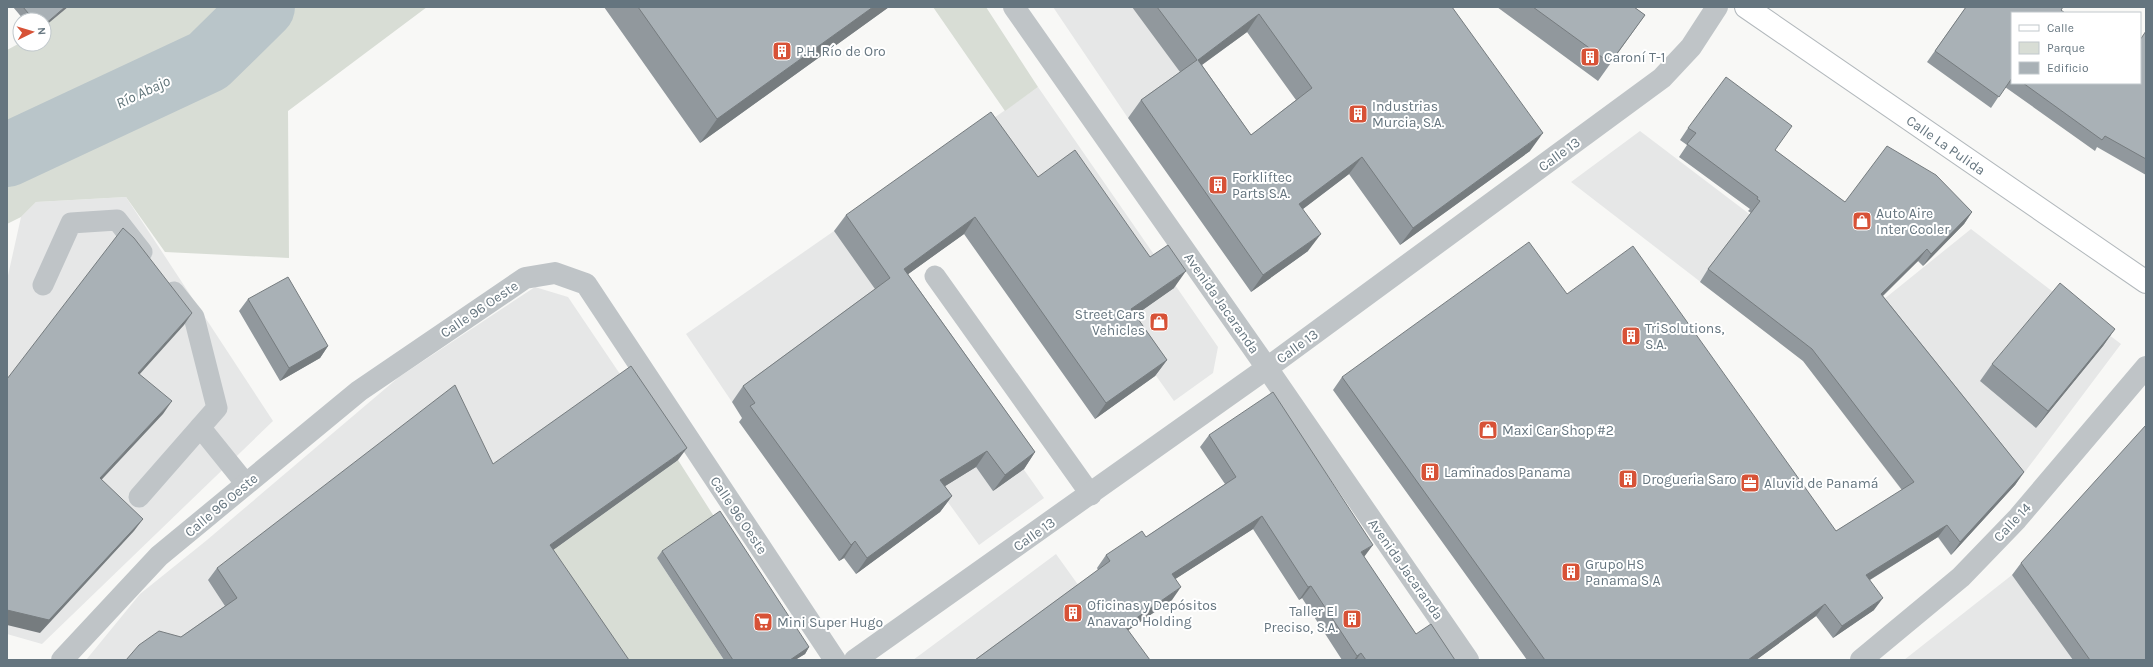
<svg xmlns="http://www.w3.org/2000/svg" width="2153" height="667" viewBox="0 0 2153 667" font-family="Karla,sans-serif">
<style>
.built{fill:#e6e7e7}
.green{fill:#d8ddd5}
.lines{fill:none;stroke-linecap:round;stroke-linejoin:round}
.river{stroke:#b9c5c9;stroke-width:64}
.secondary-casing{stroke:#b2b8bc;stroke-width:24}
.service{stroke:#bfc4c7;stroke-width:21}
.minor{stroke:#bfc4c7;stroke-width:22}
.secondary{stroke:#fff;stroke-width:22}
.wall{fill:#91989d;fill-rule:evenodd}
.shaded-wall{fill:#767c7f}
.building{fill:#a9b1b6;stroke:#767c7f;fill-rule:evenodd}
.labels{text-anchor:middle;stroke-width:4;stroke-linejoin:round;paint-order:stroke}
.poi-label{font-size:14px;fill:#65757f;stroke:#fff;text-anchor:start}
.street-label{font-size:14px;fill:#65757f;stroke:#fff}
.water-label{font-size:15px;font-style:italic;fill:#607479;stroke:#fff}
</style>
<rect width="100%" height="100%" fill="#f8f8f6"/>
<path class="built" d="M1053,7h228l-153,111z
M1038,87l180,260 -5,26 -39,28 -150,-211 -131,95 151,213 -65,47 -152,-210 -95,67 -46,-68 148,-103z
M1640,131l233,177 98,-79 150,115 -106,141 -64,70 -148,-194 -232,-179z
M126,197l147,224 -231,223 -35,-10v-354l14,-63 15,-15z
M535,287l33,10 110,163 -136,98 70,102h-526l54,-66 67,-54 192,-163z
M1056,554l76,106h-219z
M2012,575l134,85h-242z"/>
<path class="green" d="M68,7h359l-139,104 1,147 -124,-6 -39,-55 -90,5 -15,15 -14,7v-174l13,-7 24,1v-17z
M933,7h53l52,80 -33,24z
M678,460l37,58 -58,40 67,102h-112l-70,-102z"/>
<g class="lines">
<path class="river" d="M7,155l201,-94 55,-54"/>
<defs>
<path id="secondary" d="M1746,7l400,275"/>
</defs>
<use href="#secondary" class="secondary-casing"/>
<path class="service" d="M935,276l156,219
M43,285l28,-62 46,-3 25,32
M200,427l46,57
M139,497l78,-89 -23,-91 -20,-25"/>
<path class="minor" d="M1014,7l253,361 201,292
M62,660l97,-104 200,-165 166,-113 30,-5 31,11 249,376
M855,660l412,-292 395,-290 29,-31 26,-40
M1861,660l100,-83 56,-58 129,-152"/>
<use href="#secondary" class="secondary"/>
</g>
<path class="wall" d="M13,7h55l-24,13h-20z
M604,7h285l-189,136z
M1132,7h320l78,144 -130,94 -51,-71 -46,35 5,42 -57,41 -123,-174 13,-18 39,-28zM1247,32l49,68 -45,35 -49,-70z
M1497,7h137l11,8 -47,66z
M1966,7l46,6v70h128l6,-52v144l-49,-28 -2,4 -90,-64 -14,21 -64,-46z
M1688,128l87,22 70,52 127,10 -8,12 -41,42 -5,-5 -35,35 141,176 -9,13 -64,70 -13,-18 -68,43 4,30 -41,28 -17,-22 -60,44h-229l-194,-270 9,-13 225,-83 269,237 66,-41 -99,-129 -103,-79 8,-13 43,-56 -3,-2 2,-2 -71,-52 8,-12 -7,-5z
M1038,177l112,80 24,31 -39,27 32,45 -12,16 -60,43 -131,-185 -56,40 127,178 -11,17 -31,22 -17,-24 -31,19 7,10 -12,16 -84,62 -12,-16 -5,3 -100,-139 3,-4 -10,-16 11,-16 132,-97 -41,-58 12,-16z
M248,299l80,47 -8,12 -40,23 -41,-70z
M2115,329l-12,17 -67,82 -56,-47 12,-17z
M1209,435l155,122 52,77 39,26h-113l-40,-62 -3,2 -46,-71 -78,50 -3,21 -44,30 -153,30 123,-90 -1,-2 9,-13 40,-18 79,-53 -25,-37z
M678,460l-125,90 -372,87 44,-31 -17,-26 9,-12z
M662,551l147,96 -4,7 -10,6h-71l-67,-102z
M2021,563l125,97h-73l-61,-85z"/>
<path class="shaded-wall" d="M65,7h3l-24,20v-2z
M873,7h16l-189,136 17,-24z
M1259,14l-12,18 -62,45 13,-17z
M1543,133l-13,18 -130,94 13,-17z
M1362,157l-13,17 -62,47 12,-17z
M1972,212l-8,12 -41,42 8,-12z
M975,217l-11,17 -71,51 11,-16z
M1321,234l-13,17 -57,41 12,-17z
M1927,249l-9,12 -46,45 9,-12z
M1186,271l-12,17 -54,38 11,-17z
M192,313l-8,12 -54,60 8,-12z
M2115,329l-12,17 -67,82 12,-17z
M328,346l-8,12 -40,23 9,-13z
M1167,360l-12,16 -60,43 11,-16z
M172,401l-9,13 -72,77 9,-13z
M687,448l-9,12 -136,98 8,-13z
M987,451l-11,16 -47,29 11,-16z
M1035,452l-11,17 -31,22 12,-16z
M2024,472l-9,13 -64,70 9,-13z
M952,496l-12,16 -84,62 11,-16z
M1262,516l-9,13 -90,58 9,-13z
M143,519l-9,12 -94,102 -33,-8v-15z
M1947,525l-9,12 -80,50 8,-12z
M855,541l-11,17 -5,3 12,-16z
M1373,545l-9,12 -3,-5z
M1311,586l-9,12 -3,2 9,-13z
M1181,587l-9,13 -55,38 8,-12z
M1883,598l-9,12 -41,28 9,-12z
M1825,604l-9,12 -60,44h-8z
M809,647l-4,7 -10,6h-5z
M1361,653l-5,7h-2l3,-4z"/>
<path class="building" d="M23,7h42l-21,18v-5h-10z
M638,7h235l-156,112z
M1157,7h295l91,126 -130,95 -51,-71 -63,47 22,30 -58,41 -122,-175 56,-40zM1259,14l53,74 -61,47 -53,-75z
M1533,7h101l11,8 -35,48z
M1966,7h97l-2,3 4,3h-53v65l-13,19 -64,-46z
M2146,31v128l-41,-23 -3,4 -79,-57h117v-43z
M1726,77l66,49 -17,24 70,52 42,-56 49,29 36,37 -41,42 -4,-5 -46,45 143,178 -64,70 -13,-17 -81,50 17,23 -41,28 -17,-22 -77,56h-203l-203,-283 187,-135 38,52 66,-48 203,285 78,-49 -102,-133 -104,-80 52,-68 -3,-2 1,-2 -71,-53 9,-11 -8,-5z
M991,112l47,65 37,-27 75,107 18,-12 18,26 -55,38 36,51 -61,43 -131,-186 -71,52 131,183 -30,23 -18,-24 -47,29 12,16 -85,62 -12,-17 -4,4 -101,-139 5,-3 -12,-17 147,-108 -44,-63z
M123,228l11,10 58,75 -54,60 34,28 -72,77 43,41 -94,101 -42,-10v-231z
M288,277l40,69 -39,22 -41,-69z
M2060,283l55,46 -67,82 -56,-47z
M631,366l56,82 -137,97 79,115h-503l13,-15 20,-14 22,6 56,-39 -20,-30 238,-183 38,79z
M1273,392l100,153 -12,7 55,82 15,-10 24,36h-89l-5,-7 -4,3 -46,-70 -3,1 -46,-71 -90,58 9,13 -56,39 25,34h-175l135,-99 -4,-6 36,-24 4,6 90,-60 -27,-42z
M2146,425v235h-56l-69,-97z
M720,511l89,136 -19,13h-57l-71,-109z"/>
<defs>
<symbol id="building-square" viewBox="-11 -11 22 22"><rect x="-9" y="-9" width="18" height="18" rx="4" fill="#d75237" stroke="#fff"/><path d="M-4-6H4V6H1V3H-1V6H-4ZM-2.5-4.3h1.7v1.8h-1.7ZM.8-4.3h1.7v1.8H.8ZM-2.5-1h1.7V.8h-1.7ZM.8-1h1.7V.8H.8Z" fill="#fff"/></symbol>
<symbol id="shop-square" viewBox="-11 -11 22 22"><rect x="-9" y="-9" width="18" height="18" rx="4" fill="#d75237" stroke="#fff"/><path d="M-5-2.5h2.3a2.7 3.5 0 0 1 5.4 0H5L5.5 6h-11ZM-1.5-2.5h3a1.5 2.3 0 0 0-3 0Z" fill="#fff"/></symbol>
<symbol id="office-square" viewBox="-11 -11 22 22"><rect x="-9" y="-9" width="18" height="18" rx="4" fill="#d75237" stroke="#fff"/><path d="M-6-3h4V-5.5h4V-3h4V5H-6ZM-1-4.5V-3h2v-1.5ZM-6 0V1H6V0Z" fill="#fff"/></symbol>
<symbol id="supermarket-square" viewBox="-11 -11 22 22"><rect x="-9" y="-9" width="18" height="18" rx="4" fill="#d75237" stroke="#fff"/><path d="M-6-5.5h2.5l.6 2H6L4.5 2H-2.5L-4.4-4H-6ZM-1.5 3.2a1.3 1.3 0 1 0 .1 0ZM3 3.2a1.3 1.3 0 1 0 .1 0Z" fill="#fff"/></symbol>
</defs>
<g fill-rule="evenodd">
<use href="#building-square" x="771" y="40" width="22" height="22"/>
<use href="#building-square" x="1579" y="46" width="22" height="22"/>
<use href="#building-square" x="1347" y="103" width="22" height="22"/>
<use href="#building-square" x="1207" y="174" width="22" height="22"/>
<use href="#shop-square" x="1851" y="210" width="22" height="22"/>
<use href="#shop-square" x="1148" y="311" width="22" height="22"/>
<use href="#building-square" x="1620" y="325" width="22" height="22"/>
<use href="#shop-square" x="1477" y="419" width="22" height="22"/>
<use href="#building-square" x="1419" y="461" width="22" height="22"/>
<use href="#building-square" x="1617" y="468" width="22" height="22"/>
<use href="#office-square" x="1739" y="472" width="22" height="22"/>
<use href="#building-square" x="1560" y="561" width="22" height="22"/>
<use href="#building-square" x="1062" y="602" width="22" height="22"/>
<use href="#building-square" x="1341" y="608" width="22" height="22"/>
<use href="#supermarket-square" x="752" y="611" width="22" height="22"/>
</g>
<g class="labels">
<g class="poi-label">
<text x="796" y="56">P.H. Río de Oro</text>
<text x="1604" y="62">Caroní T-1</text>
<text x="1372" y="111">Industrias<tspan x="1372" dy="16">Murcia, S.A.</tspan></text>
<text x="1232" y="182">Forkliftec<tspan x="1232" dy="16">Parts S.A.</tspan></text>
<text x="1876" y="218">Auto Aire<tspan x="1876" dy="16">Inter Cooler</tspan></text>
<text x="1145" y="319" text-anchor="end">Street Cars<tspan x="1145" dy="16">Vehicles</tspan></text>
<text x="1645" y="333">TriSolutions,<tspan x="1645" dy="16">S.A.</tspan></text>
<text x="1502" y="435">Maxi Car Shop #2</text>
<text x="1444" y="477">Laminados Panama</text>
<text x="1642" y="484">Drogueria Saro</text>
<text x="1764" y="488">Aluvid de Panamá</text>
<text x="1585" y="569">Grupo HS<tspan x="1585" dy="16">Panama S A</tspan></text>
<text x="1087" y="610">Oficinas y Depósitos<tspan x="1087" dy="16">Anavaro Holding</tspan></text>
<text x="1338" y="616" text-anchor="end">Taller El<tspan x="1338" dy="16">Preciso, S.A.</tspan></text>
<text x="777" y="627">Mini Super Hugo</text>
</g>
<g class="street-label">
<text transform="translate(1946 145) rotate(35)" y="5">Calle La Pulida</text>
<text transform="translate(1559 154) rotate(-36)" y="5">Calle 13</text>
<text transform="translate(1222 303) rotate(55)" y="5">Avenida Jacaranda</text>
<text transform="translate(479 309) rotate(-34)" y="5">Calle 96 Oeste</text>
<text transform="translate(1297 346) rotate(-36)" y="5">Calle 13</text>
<text transform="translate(221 505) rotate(-40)" y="5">Calle 96 Oeste</text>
<text transform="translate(739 515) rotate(56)" y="5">Calle 96 Oeste</text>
<text transform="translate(2012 522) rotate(-47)" y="5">Calle 14</text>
<text transform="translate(1034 534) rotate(-35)" y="5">Calle 13</text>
<text transform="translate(1406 569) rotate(55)" y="5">Avenida Jacaranda</text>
</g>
<g class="water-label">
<text transform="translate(143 92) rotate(-25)" y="5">Río Abajo</text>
</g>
</g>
<rect width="2153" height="667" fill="none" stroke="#65757f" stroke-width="16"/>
<rect x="2011" y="12" width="130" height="72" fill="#ffffff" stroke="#c1c8cc"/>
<rect x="2019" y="25" width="20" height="6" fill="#ffffff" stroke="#c1c8cc"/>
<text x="2047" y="32" font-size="12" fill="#65757f">Calle</text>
<rect x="2019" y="42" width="20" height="12" fill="#d8ddd5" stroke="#c1c8cc"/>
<text x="2047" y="52" font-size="12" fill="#65757f">Parque</text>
<rect x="2019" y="62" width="20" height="12" fill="#a9b1b6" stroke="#c1c8cc"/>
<text x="2047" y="72" font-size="12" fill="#65757f">Edificio</text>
<g transform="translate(32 32) rotate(85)"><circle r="19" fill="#ffffff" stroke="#c1c8cc"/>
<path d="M0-3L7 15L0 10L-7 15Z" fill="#d75237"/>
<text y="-6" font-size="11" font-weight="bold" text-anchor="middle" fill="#65757f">N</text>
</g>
</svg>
